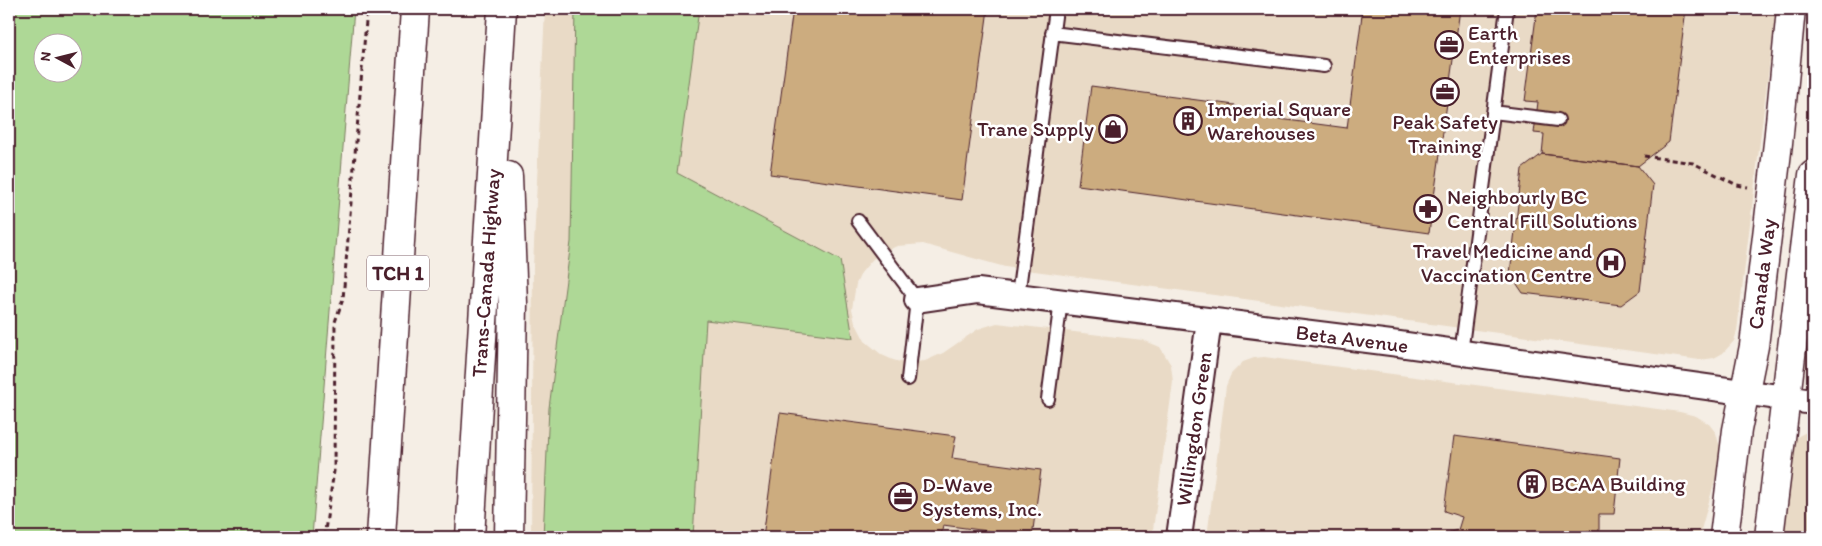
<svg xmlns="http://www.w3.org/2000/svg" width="1822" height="546" viewBox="0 0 1822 546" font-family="Itim,sans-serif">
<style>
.built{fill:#e9dac6}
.green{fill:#aed896;stroke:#7c7c60;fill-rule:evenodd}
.building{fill:#ccac7f;stroke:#4a1f2b}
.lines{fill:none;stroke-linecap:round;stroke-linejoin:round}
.lane-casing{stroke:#4a1f2b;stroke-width:16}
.street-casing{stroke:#4a1f2b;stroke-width:28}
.secondary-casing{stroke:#4a1f2b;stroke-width:31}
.highway-casing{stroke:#4a1f2b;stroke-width:31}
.path{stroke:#4a1f2b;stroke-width:3;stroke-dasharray:5 4;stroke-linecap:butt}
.lane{stroke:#fff;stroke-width:12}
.street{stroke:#fff;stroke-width:24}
.secondary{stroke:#fff;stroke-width:28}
.highway{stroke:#fff;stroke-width:28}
.labels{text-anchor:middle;stroke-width:5;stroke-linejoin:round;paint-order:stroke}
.shield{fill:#fff;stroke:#80626b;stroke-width:1}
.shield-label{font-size:20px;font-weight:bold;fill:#4a1f2b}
.poi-label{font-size:21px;fill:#4a1f2b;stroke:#fff;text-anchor:start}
.street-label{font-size:21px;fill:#4a1f2b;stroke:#fff}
</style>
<rect width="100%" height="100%" fill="#f5eee5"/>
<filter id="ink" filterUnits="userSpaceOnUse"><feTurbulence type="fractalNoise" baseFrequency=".02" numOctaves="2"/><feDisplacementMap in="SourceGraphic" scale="10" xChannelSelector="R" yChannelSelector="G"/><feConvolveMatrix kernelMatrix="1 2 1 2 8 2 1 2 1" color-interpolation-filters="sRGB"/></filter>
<g filter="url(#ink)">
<path class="built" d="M545,9h1231l-39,322 -3,10 -11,12 -9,5 -14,2 -695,-93 -82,-23 -26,2 -20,9 -7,7 -9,11 -5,11 -4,25 3,13 10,19 17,14 11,5 11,3 21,-2 18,-8 35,-24 19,-6 146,17 17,7 11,18 2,17 -21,155h-621l2,-271z
M1813,284v93l-7,-8 -2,-10z
M1264,357l416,55 16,4 13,8 7,9 6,22 -23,82h-492l19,-151 5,-12 12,-12 11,-4z
M1808,431h5v106h-31l11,-90 4,-10z"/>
<path class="green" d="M9,9h345l-42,528h-303zM42,42h30v30h-30z
M575,9h124l-22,164 163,87 13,78 -147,-18 -13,217h-150l6,-129 22,-166z"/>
<path class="building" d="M793,9h195l-26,191 -192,-26z
M1354,9h106l-31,224 -351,-48 13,-99 144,19 -1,8 113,15 15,-113z
M1537,9h149l-17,133 -31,24 -96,-12 2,-20 -10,-1 4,-31 -13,-1z
M1542,154l96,12 15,19 -13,106 -19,14 -98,-12 -13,-19 12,-105z
M780,413l176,23 -4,22 89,12 -9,67 -89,-12 -2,12h-178z
M1454,436l166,22 -6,56h-15v19l-12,-1 -1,5h-144l8,-5 8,-2 4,-13 -18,-6z"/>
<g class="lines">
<defs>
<path id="lane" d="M1052,33l272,33
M1493,112l65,8
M858,221l59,79 -9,79
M1018,296l38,-287
M1461,353l46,-344
M1048,399l13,-98"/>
<path id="street" d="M917,300l61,-9 421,53 414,58
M1179,537l30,-216"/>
<path id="secondary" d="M1724,537l13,-107 17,-84 24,-203 13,-134
M1769,537l44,-362"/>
<path id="highway" d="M508,176l5,127 -4,234
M381,537l34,-528
M470,537l32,-528"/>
</defs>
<use href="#lane" class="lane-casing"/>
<use href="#street" class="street-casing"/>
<use href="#secondary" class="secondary-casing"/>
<use href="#highway" class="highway-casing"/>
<path class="path" d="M1644,156l49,7 44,22 11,2
M324,537l10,-66 1,-149 8,-23 24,-290"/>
<use href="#lane" class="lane"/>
<use href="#street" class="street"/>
<use href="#secondary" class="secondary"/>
<use href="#highway" class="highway"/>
</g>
</g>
<defs>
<symbol id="office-ring" viewBox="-11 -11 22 22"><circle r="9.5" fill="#fff" stroke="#4a1f2b" stroke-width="1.5"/><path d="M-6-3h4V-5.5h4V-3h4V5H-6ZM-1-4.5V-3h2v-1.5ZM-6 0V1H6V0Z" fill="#4a1f2b"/></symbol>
<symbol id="building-ring" viewBox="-11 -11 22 22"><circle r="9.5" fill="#fff" stroke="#4a1f2b" stroke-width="1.5"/><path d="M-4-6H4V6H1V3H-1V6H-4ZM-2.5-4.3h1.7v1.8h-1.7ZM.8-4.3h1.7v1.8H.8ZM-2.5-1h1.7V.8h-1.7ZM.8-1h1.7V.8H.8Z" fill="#4a1f2b"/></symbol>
<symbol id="shop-ring" viewBox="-11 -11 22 22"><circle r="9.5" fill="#fff" stroke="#4a1f2b" stroke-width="1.5"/><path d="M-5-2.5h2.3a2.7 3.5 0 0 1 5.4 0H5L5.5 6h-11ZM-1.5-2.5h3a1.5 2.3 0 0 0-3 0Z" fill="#4a1f2b"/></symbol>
<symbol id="pharmacy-ring" viewBox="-11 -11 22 22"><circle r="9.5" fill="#fff" stroke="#4a1f2b" stroke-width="1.5"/><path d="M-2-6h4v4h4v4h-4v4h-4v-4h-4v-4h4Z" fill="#4a1f2b"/></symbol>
<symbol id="hospital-ring" viewBox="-11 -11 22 22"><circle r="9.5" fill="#fff" stroke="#4a1f2b" stroke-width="1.5"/><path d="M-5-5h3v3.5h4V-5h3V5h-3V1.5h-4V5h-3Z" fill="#4a1f2b"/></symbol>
</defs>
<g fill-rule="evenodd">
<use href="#office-ring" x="1433" y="29" width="32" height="32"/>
<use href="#office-ring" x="1429" y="76" width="32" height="32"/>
<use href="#building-ring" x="1172" y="105" width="32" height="32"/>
<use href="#shop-ring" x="1097" y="113" width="32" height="32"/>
<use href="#pharmacy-ring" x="1412" y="193" width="32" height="32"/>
<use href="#hospital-ring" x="1595" y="247" width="32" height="32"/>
<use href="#building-ring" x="1516" y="468" width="32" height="32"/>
<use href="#office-ring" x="887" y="481" width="32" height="32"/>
</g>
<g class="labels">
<rect class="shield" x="367" y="255.5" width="62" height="35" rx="4"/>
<g class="shield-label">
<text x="398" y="280">TCH 1</text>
</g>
<g class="poi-label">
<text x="1468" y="40">Earth<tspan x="1468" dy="24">Enterprises</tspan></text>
<text x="1207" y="116">Imperial Square<tspan x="1207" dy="24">Warehouses</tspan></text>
<text x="1445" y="129" text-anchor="middle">Peak Safety<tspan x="1445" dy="24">Training</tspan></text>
<text x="1094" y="136" text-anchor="end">Trane Supply</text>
<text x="1447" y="204">Neighbourly BC<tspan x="1447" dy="24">Central Fill Solutions</tspan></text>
<text x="1592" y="258" text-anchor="end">Travel Medicine and<tspan x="1592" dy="24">Vaccination Centre</tspan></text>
<text x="1551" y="491">BCAA Building</text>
<text x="922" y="492">D-Wave<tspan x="922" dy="24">Systems, Inc.</tspan></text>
</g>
<g class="street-label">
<text transform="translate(486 273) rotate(-86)" y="7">Trans-Canada Highway</text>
<text transform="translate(1762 274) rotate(-83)" y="7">Canada Way</text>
<text transform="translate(1352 339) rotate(7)" y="7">Beta Avenue</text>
<text transform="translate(1194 429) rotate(-82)" y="7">Willingdon Green</text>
</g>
</g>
<rect width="1822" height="546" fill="none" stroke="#fff" stroke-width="30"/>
<rect x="15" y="15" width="1792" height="516" fill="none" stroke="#4a1f2b" stroke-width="2" filter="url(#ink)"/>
<g transform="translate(58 58) rotate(277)"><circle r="24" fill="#ffffff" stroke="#b7a5aa"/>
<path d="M0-4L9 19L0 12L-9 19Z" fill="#4a1f2b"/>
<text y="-8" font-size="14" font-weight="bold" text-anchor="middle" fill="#4a1f2b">N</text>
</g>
</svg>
